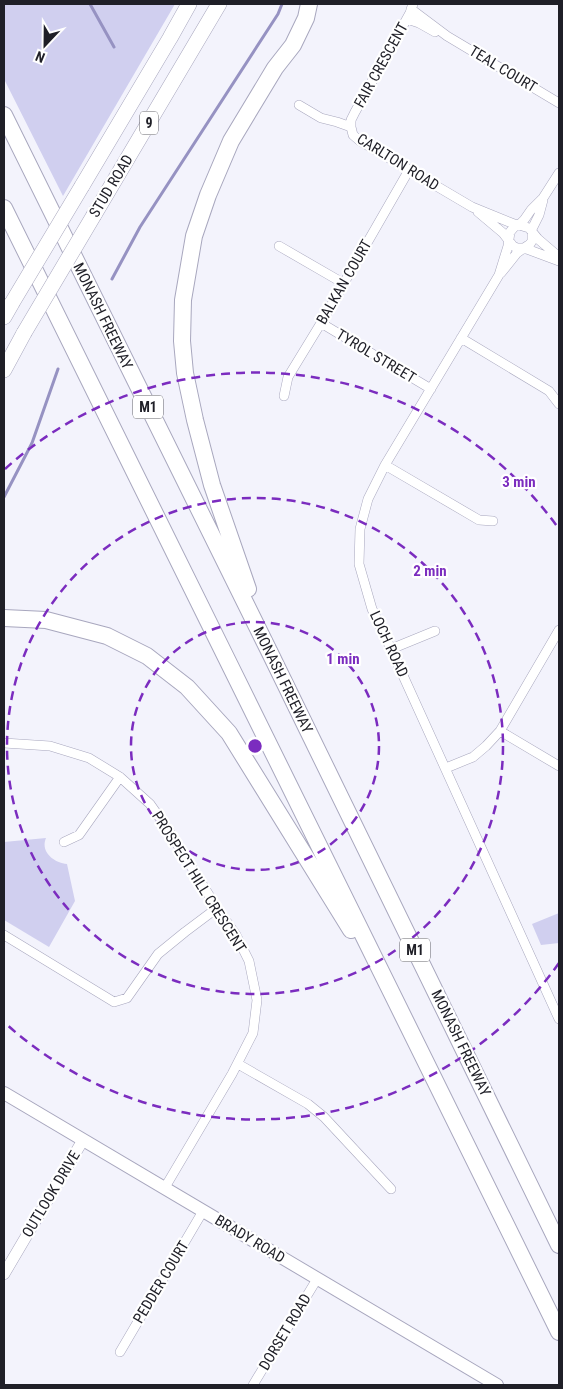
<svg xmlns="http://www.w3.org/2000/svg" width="563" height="1389" viewBox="0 0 563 1389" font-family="'Roboto Condensed',sans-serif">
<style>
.green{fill:#d0cfef}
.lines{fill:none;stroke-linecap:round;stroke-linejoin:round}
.stream{stroke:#9692c2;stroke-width:3}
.minor-casing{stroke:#a8a7be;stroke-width:10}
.tertiary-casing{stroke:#a8a7be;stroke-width:12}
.secondary-casing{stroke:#a8a7be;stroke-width:14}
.trunk-casing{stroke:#a8a7be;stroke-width:16}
.motorway-casing{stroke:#a8a7be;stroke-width:18}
.minor{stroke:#fff;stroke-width:9}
.tertiary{stroke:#fff;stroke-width:11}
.secondary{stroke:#fff;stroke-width:12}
.trunk{stroke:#fff;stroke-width:15}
.motorway{stroke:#fff;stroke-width:16}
.trunk-bridge-casing{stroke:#a8a7be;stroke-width:16;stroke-linecap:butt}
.trunk-bridge{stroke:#fff;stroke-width:15}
.ring{fill:none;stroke:#7b2cbf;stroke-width:2.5;stroke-dasharray:9 6}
.labels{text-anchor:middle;stroke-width:4.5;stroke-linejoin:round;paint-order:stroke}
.shield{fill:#fff;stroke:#626268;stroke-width:1}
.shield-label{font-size:14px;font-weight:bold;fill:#1f1f27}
.street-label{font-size:15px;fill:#1f1f27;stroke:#fff}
.centre{fill:#7b2cbf;stroke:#fff;stroke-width:2.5}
.ring-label{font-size:15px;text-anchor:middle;font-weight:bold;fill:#7b2cbf;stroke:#fff;stroke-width:4.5;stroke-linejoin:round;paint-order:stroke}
</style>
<rect width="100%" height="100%" fill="#f3f3fc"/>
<path class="green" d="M4,4h171l-112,192 -59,-117z
M46,838c-6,14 8,25 21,26l8,37 -26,46 -45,-27v-78z
M559,913v30l-18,2 -9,-21z"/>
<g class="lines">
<path class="stream" d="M90,4l24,43
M112,279l28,-52 138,-213 4,-10
M4,497l28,-54 26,-74"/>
<defs>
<path id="minor" d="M411,9l36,27 112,67
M407,19l12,4 16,9
M299,105l22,13 16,4 14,5 2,8 7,6 112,66 42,17 5,1 5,-5 7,-10 12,-12 16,-25
M351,127v-7l4,-8 55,-99 3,-9
M478,212l25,21 10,13 4,2h7l6,-4 2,-3v-12l7,-14 4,-15
M279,246l64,37
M559,257l-21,-18 -9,-11 -10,-3 -4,1 -5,6 -2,14 -9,29 -114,190 -17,34 -8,30 -1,35 13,45 19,40 168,370
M501,273l16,-20 7,-5 35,13
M321,323l110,66
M461,338l88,53 10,13
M284,396l4,-19 33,-54 88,-153
M385,465l94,55 14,1
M391,649l44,-18
M500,731l59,-101
M4,743l46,3 39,12 31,19 30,27 19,27 48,77 19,27 13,26 8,39 -4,33 -21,41 -68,115
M446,768l27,-11 13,-11 14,-15 59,35
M64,842l15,-7 41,-58
M4,935l110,67 13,-4 31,-44 27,-22 32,-24
M238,1064l70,40 16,13 67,72
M120,1352l83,-141
M253,1385l64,-106"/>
<path id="tertiary" d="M4,1274l79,-134"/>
<path id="secondary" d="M4,1093l493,292"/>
<path id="trunk" d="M82,186l88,-148 19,-34
M94,215l125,-211
M4,317l8,-14
M4,370l20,-37"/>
<path id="motorway" d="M4,115l267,540 288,590
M4,208c184,375 372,749 555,1124
M248,589l-36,-104 -17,-65 -10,-47 -3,-32 1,-41 11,-64 14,-41 23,-54 44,-73 18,-23 13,-27 3,-14
M4,618l42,2 61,16 40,20 40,31 42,46 122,197"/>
</defs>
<use href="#minor" class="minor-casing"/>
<use href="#tertiary" class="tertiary-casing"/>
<use href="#secondary" class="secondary-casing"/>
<use href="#trunk" class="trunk-casing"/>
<use href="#motorway" class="motorway-casing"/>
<use href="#minor" class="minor"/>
<use href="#tertiary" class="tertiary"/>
<use href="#secondary" class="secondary"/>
<use href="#trunk" class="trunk"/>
<use href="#motorway" class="motorway"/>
<defs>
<path id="trunk-bridge" d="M12,303l70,-117
M24,333l70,-118"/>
</defs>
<use href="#trunk-bridge" class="trunk-bridge-casing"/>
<use href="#trunk-bridge" class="trunk-bridge"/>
</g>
<g class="ring">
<circle cx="255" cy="746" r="124"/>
<circle cx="255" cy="746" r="248"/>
<path d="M559 963A373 373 0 0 1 5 1023M5 469A373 373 0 0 1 559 529"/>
</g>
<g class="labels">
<g class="shield">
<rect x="140" y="111.5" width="18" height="23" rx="4"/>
<rect x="133" y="395.5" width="30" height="23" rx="4"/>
<rect x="400" y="938.5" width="30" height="23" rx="4"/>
</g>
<g class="shield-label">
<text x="149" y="128">9</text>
<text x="148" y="412">M1</text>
<text x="415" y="955">M1</text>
</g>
<g class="street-label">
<text transform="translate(381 65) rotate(-61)" y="5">FAIR CRESCENT</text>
<text transform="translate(503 69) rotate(31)" y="5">TEAL COURT</text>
<text transform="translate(398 162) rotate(32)" y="5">CARLTON ROAD</text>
<text transform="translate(111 186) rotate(-59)" y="5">STUD ROAD</text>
<text transform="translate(344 282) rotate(-60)" y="5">BALKAN COURT</text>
<text transform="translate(103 316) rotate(64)" y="5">MONASH FREEWAY</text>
<text transform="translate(376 356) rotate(31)" y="5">TYROL STREET</text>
<text transform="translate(389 644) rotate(65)" y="5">LOCH ROAD</text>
<text transform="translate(283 680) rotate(64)" y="5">MONASH FREEWAY</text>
<text transform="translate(199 882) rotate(58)" y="5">PROSPECT HILL CRESCENT</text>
<text transform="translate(461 1043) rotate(64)" y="5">MONASH FREEWAY</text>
<text transform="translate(51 1194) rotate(-59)" y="5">OUTLOOK DRIVE</text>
<text transform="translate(250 1239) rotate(31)" y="5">BRADY ROAD</text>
<text transform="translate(161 1282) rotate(-59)" y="5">PEDDER COURT</text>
<text transform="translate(285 1332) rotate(-59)" y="5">DORSET ROAD</text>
</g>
</g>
<circle cx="255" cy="746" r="8" class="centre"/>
<g class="ring-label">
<text x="519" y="487">3 min</text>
<text x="430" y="576">2 min</text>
<text x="343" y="664">1 min</text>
</g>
<rect width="563" height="1389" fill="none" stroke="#1f1f27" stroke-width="10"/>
<g transform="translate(45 45) rotate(202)" stroke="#ffffff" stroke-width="4" paint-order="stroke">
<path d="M0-4L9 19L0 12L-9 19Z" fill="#1f1f27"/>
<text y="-8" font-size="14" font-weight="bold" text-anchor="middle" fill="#1f1f27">N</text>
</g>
</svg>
